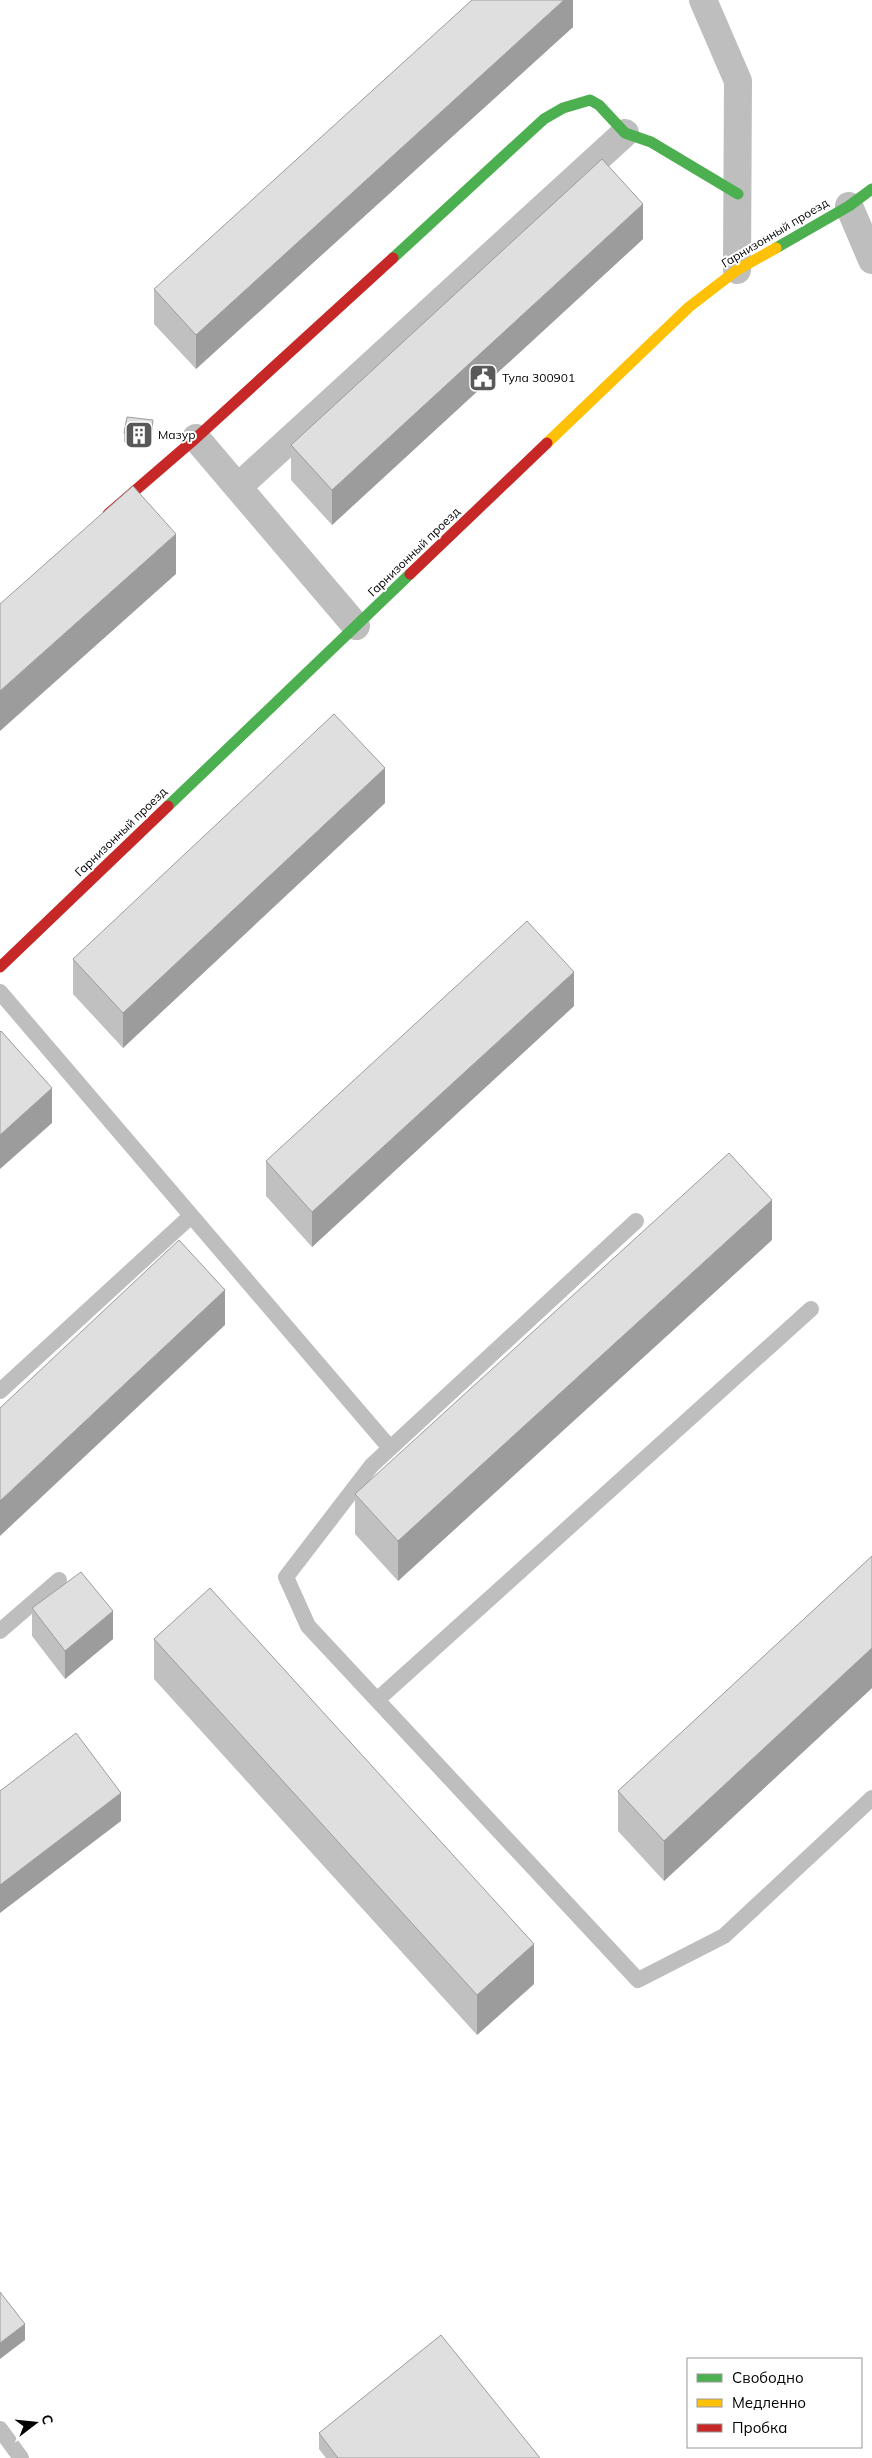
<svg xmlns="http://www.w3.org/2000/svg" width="872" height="2458" viewBox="0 0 872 2458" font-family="Mulish,sans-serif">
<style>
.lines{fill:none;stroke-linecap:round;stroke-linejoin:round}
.lane{stroke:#bebebe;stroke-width:16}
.street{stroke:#bebebe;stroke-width:28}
.fast{stroke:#4caf50;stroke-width:11}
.slow{stroke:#ffc107;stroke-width:11}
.jam{stroke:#c62828;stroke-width:11}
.wall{fill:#c0c0c0}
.shaded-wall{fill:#9c9c9c}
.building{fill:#dfdfdf;stroke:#9c9c9c}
.labels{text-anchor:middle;stroke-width:4;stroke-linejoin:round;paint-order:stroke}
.street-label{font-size:12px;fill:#000;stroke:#fff}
.poi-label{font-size:12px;fill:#000;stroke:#fff;text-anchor:start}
</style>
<rect width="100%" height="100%" fill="#fff"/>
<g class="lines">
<path class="lane" d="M0,992l390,456
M636,1221l-264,244 -86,112 22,49 330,354 86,-44 148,-138
M0,1391l191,-175
M0,1631l59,-51
M377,1700l434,-391
M0,2429l21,29"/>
<path class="street" d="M703,0l35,81 -1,189
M849,206l23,54
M196,438l160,188
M238,487l387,-354"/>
<path class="fast" d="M776,248l73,-42 23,-17
M393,258l151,-139 19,-11 27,-8 9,5 26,28 26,9 87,52
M168,806l242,-232"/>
<path class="slow" d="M547,443l142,-136 48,-37 39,-22"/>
<path class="jam" d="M108,514l88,-76 197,-180
M410,574l137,-131
M0,967l168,-161"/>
</g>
<path class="wall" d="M573,0v27l-377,342 -42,-45v-35z
M643,239l-311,286 -41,-45v-35z
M153,428l-2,16 -27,-2v-9z
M385,803l-262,245 -50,-54v-35z
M574,1006l-262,241 -46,-51v-35z
M772,1240l-374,341 -43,-47v-40z
M872,1556v132l-208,193 -46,-50v-40z
M32,1608l81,31 -48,40 -33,-43z
M154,1639l380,345 -57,51 -323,-356z
M319,2433l221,25h-214l-7,-9z"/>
<path class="shaded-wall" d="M564,0h9v27l-377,342v-34z
M643,204v35l-311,286v-35z
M153,420v8l-2,16v-8z
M176,534v40l-176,157v-40z
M385,768v35l-262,245v-35z
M574,972v34l-262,241v-35z
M52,1088v35l-52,46v-34z
M772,1200v40l-374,341v-40z
M225,1290v35l-225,211v-35z
M113,1611v28l-48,40v-28z
M872,1648v40l-208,193v-40z
M121,1793v28l-121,92v-28z
M534,1944v40l-57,51v-40z
M25,2324v16l-25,19v-16z"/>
<path class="building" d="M472,0h92l-368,335 -42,-46z
M602,159l41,45 -311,286 -41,-45z
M127,417l26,3 -2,16 -27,-3z
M133,486l43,48 -176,157v-87z
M334,714l51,54 -262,245 -50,-54z
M527,921l47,51 -262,240 -46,-51z
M1,1031l51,57 -52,47v-103z
M729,1153l43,47 -374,341 -43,-47z
M179,1240l46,50 -225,211v-93z
M872,1556v92l-208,193 -46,-50z
M81,1572l32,39 -48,40 -33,-43z
M210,1588l324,356 -57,51 -323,-356z
M76,1733l45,60 -121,92v-94z
M0,2292l25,32 -25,19z
M441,2335l99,123h-202l-19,-25z"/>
<defs>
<symbol id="civic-square" viewBox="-11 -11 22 22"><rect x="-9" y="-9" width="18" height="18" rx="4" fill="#595959" stroke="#fff"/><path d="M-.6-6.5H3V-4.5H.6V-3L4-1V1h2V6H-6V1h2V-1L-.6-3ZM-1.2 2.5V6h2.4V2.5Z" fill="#fff"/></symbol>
<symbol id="building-square" viewBox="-11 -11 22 22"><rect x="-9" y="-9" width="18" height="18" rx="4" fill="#595959" stroke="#fff"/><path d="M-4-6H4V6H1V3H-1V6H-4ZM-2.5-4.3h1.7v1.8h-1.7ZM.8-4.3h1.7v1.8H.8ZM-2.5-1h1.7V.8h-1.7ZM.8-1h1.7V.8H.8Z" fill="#fff"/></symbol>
</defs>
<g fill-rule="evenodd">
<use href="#civic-square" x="467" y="362" width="32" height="32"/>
<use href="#building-square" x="123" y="419" width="32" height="32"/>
</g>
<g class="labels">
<g class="street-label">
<text transform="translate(775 233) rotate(-31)" y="4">Гарнизонный проезд</text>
<text transform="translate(414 552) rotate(-44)" y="4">Гарнизонный проезд</text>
<text transform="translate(121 832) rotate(-44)" y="4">Гарнизонный проезд</text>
</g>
<g class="poi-label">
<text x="502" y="382">Тула 300901</text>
<text x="158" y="439">Мазур</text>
</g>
</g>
<rect x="687" y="2358" width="175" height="90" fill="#ffffff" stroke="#999999"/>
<rect x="697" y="2374" width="25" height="8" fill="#4caf50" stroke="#999999"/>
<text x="732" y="2383" font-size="15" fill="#000000">Свободно</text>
<rect x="697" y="2399" width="25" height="8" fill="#ffc107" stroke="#999999"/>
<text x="732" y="2408" font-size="15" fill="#000000">Медленно</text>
<rect x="697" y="2424" width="25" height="8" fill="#c62828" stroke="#999999"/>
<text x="732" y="2433" font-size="15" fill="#000000">Пробка</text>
<g transform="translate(35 2423) rotate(74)" stroke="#ffffff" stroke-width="4" paint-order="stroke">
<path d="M0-4L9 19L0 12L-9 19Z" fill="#000000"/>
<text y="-8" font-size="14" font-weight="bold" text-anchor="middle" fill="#000000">С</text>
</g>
</svg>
